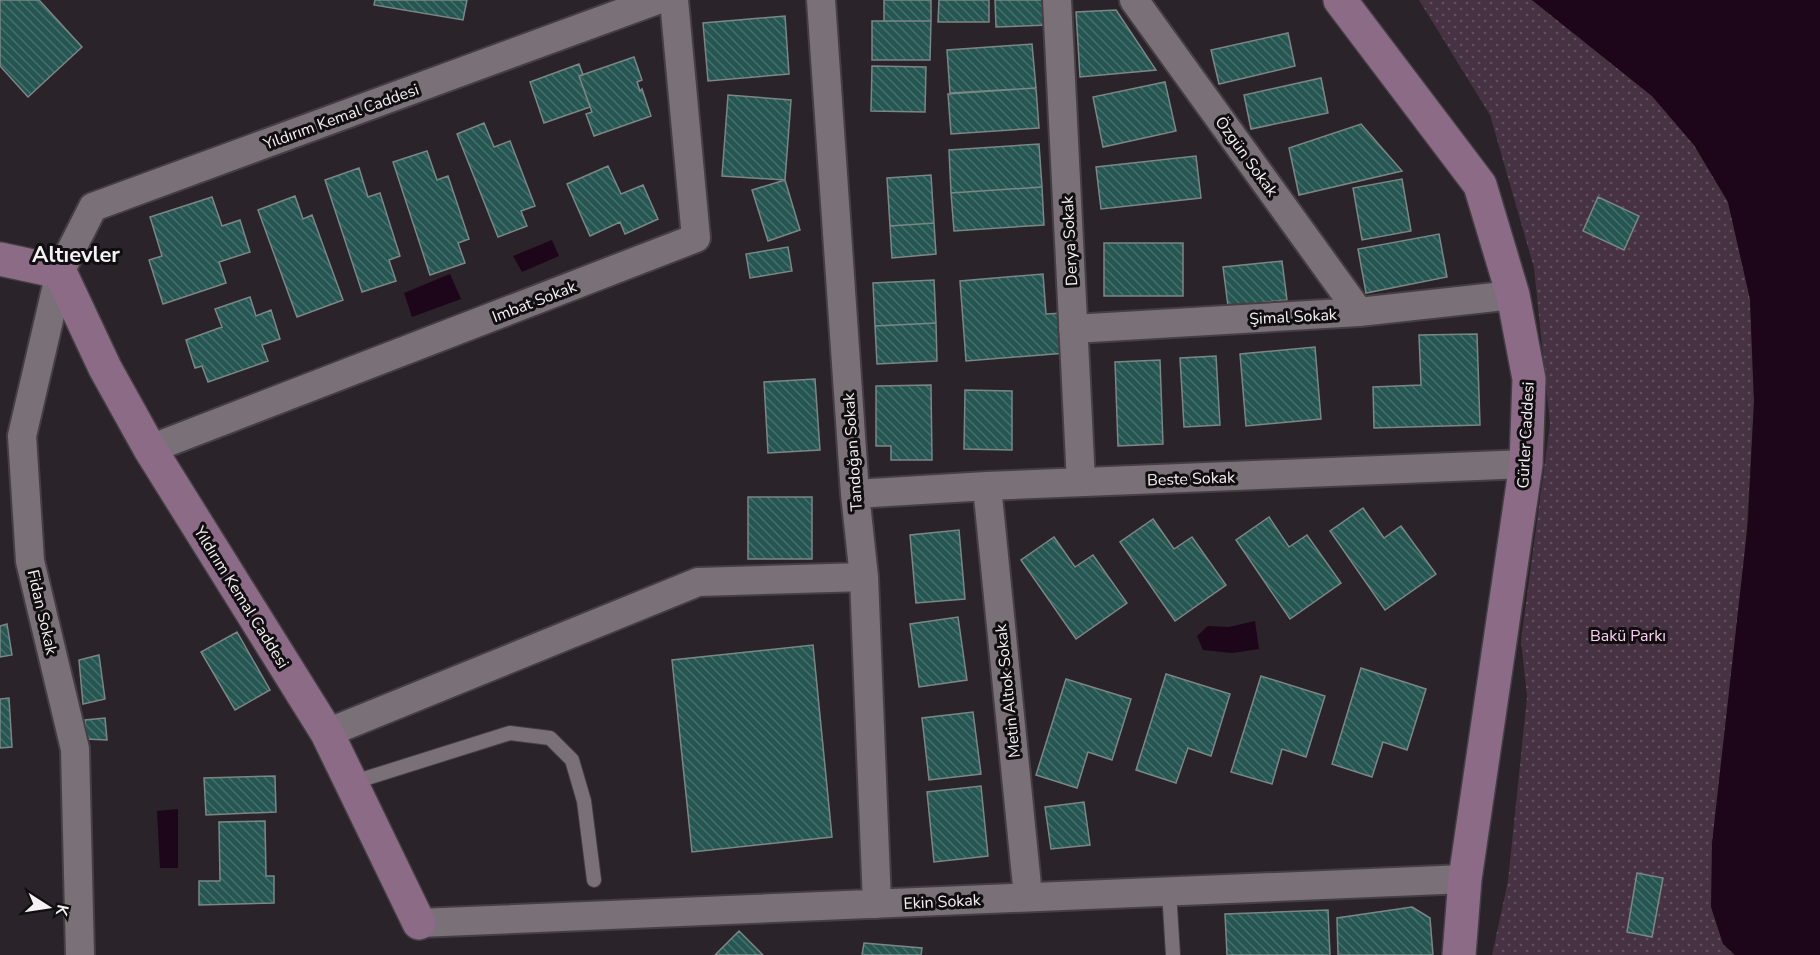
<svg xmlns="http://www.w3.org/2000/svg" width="1820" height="955" viewBox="0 0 1820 955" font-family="'Nunito Sans',sans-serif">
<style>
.park{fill:url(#park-dots)}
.water{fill:#1d061a}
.building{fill:url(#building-back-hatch);stroke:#7b8786;stroke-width:1.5}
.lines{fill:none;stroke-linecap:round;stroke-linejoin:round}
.lane-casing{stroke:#453f44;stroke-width:16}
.street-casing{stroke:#453f44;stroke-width:32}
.secondary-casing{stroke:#453f44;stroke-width:36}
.lane{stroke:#7a7178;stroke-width:14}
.street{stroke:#7a7178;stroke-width:28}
.secondary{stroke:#8c6b87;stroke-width:33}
.labels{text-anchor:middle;stroke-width:6;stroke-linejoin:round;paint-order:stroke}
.street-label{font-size:16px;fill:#f6f1f5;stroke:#110e10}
.park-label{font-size:16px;fill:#fad0f3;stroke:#110e10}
.district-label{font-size:22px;font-weight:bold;fill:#f6f1f5;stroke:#110e10}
</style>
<defs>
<pattern id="park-dots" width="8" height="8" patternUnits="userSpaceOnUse" patternTransform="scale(1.5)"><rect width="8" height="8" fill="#463242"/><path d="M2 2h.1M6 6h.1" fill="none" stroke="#61505e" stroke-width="1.8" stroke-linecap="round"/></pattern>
<pattern id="building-back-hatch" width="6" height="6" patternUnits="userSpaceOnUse" patternTransform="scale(1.5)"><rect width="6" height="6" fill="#265652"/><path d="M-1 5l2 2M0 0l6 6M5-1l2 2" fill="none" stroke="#466f6c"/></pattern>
</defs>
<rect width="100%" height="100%" fill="#2a2329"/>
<path class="park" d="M1419,0h113l120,96 42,49 34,57 22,97 4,103 -31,542 12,11h-243l16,-74 19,-184 -6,-57 29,-216 -16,-156 -44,-153z"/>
<path class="water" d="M1532,0h288v955h-85l-12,-11 -12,-37 1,-64 36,-321 6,-120 -4,-103 -22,-97 -34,-57 -42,-49z
M552,240l7,16 -37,16 -9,-16z
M450,274l11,25 -49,18 -8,-24z
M1255,621l4,28 -27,4 -29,-3 -6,-14 11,-10 21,1z
M178,809v59h-18l-3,-57z"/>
<path class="building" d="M0,0h39l43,47 -54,50 -28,-31z
M375,0h92l-4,20 -89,-15z
M884,0h47v21h-47z
M939,0h50v22h-51z
M995,0h53v25l-52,2z
M1116,10l40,60 -76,7 -4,-65z
M785,16l4,58 -81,7 -5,-58z
M872,21h59l-1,39h-58z
M1288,33l7,33 -76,18 -8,-34z
M1032,44l4,44 -86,5 -3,-43z
M634,57l8,23 -5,2 3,9 2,-2 9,27 -57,20 -8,-22 6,-2 -13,-36z
M579,64l4,11 -4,1 11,31 -46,16 -14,-41z
M872,66l54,1 -1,45 -54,-1z
M1321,78l7,35 -77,16 -7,-34z
M1165,82l11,49 -73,16 -10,-50z
M1036,88l3,40 -88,6 -3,-40z
M728,95l63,5 -6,80 -63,-4z
M484,123l10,24 16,-6 25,65 -14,5 6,15 -29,11 -41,-103z
M1361,124l41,47 -103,24 -10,-47z
M1039,144l3,43 -91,6 -2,-43z
M427,151l10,29 11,-4 21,63 -11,4 7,20 -35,12 -37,-113z
M1196,156l5,42 -100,11 -5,-42z
M608,166l13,28 22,-9 15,34 -33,15 -5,-12 -30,14 -23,-52z
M359,168l9,29 12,-4 20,63 -11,4 7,21 -34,11 -37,-112z
M931,175l3,48 -44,3 -3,-48z
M1402,179l9,52 -49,9 -9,-52z
M785,180l15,50 -32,11 -16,-51z
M1042,187l2,38 -90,6 -3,-38z
M295,196l8,23 9,-4 31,85 -46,17 -39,-107z
M212,197l10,29 18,-6 10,32 -31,10 7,21 -63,21 -14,-44 13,-4 -12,-39z
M1598,197l41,19 -15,34 -41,-19z
M934,223l2,31 -44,4 -2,-32z
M1439,234l8,43 -81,16 -8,-44z
M1104,243h79v53h-79z
M788,247l4,24 -42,7 -4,-24z
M1282,261l5,39 -59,6 -5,-39z
M1043,274l3,40 17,-1 3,40 -100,8 -6,-80z
M934,280l2,43 -61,3 -2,-43z
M250,297l6,19 15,-6 9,29 -18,6 6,16 -60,21 -6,-16 -7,2 -9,-28 36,-13 -7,-18z
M936,323l1,38 -60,3 -2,-38z
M1477,334l3,91 -106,3 -1,-41 48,-2 -2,-50z
M1315,347l6,72 -75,7 -6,-72z
M1216,356l4,69 -36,2 -4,-69z
M1160,360l3,84 -45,2 -3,-84z
M815,379l5,71 -52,3 -4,-71z
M931,385l1,75h-41v-14h-15v-60z
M965,390l47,1v59l-48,-1z
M748,497h64v62h-64z
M1363,508l21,30 17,-12 35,48 -51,36 -55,-79z
M1269,517l20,30 18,-12 34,48 -51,36 -54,-79z
M1153,519l21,30 18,-12 34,48 -51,36 -55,-79z
M959,530l6,69 -49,4 -6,-68z
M1054,537l21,30 18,-12 34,48 -51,36 -55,-79z
M958,617l9,63 -48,7 -9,-63z
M7,624l5,31 -12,2v-31z
M237,632l33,58 -35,20 -34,-58z
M813,645l19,192 -140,15 -20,-192z
M99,655l6,44 -22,5 -4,-44z
M1361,668l65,21 -19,61 -24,-8 -11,35 -40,-13z
M1166,674l64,20 -19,62 -23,-8 -12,35 -40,-13z
M1261,676l64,20 -19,61 -24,-8 -10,35 -41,-12z
M1066,679l65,20 -19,61 -24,-8 -11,36 -41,-13z
M9,698l3,49 -12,1v-49z
M973,712l8,62 -52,6 -7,-62z
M105,718l2,22 -21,-1 -1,-19z
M275,776l1,36 -70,3 -2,-37z
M981,786l7,70 -54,6 -7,-70z
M1084,802l6,43 -39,4 -6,-42z
M265,821l1,55h8v27l-75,2v-24h21l-1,-59z
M1637,873l26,5 -11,59 -25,-5z
M1412,907l18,11 3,37h-95l-1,-37z
M1328,910l2,45h-103l-2,-41z
M739,931l24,24h-48z
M864,943l58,5 -1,7h-59z"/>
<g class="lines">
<defs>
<path id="lane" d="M351,783l159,-50 40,5 22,22 12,41 10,79
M1169,891l4,64"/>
<path id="street" d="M821,0l34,494 9,83 13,327
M1057,0l24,482
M1134,0l225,312
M1073,329l286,-17 154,-17
M150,449l546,-211 -22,-238
M987,486l41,410
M855,494l132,-8 539,-22
M327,733l371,-151 166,-5
M419,923l1046,-44
M80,955l-5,-206 -45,-188 -8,-125 38,-164 33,-65 564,-207"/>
<path id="secondary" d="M1340,0l140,185 33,110 16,84 -3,85 -61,415 -6,76
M0,259l60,13 45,96 45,81 177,284 92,190"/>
</defs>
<use href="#lane" class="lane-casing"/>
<use href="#street" class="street-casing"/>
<use href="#secondary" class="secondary-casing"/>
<use href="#lane" class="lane"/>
<use href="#street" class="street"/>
<use href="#secondary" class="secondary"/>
</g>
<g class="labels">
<g class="street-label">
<text transform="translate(341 116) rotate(-20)" y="6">Yıldırım Kemal Caddesi</text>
<text transform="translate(1247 156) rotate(54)" y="6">Özgün Sokak</text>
<text transform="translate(1069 241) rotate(-93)" y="6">Derya Sokak</text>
<text transform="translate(534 301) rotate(-21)" y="6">Imbat Sokak</text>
<text transform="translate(1293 316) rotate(-3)" y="6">Şimal Sokak</text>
<text transform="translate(1525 435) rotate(-87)" y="6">Gürler Caddesi</text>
<text transform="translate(852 452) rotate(-94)" y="6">Tandoğan Sokak</text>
<text transform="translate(1191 478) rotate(-2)" y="6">Beste Sokak</text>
<text transform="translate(242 597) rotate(58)" y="6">Yıldırım Kemal Caddesi</text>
<text transform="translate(43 612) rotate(77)" y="6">Fidan Sokak</text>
<text transform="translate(1007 691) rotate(-96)" y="6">Metin Altıok Sokak</text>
<text transform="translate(942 901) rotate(-3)" y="6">Ekin Sokak</text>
</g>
<g class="park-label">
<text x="1628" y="641">Bakü Parkı</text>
</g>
<g class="district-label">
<text x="76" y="262">Altıevler</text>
</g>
</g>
<g transform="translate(48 907) rotate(102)" stroke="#110e10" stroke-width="4.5" paint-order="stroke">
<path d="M0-4.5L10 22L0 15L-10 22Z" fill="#f6f1f5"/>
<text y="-9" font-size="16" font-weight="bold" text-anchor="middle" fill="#f6f1f5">K</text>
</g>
</svg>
